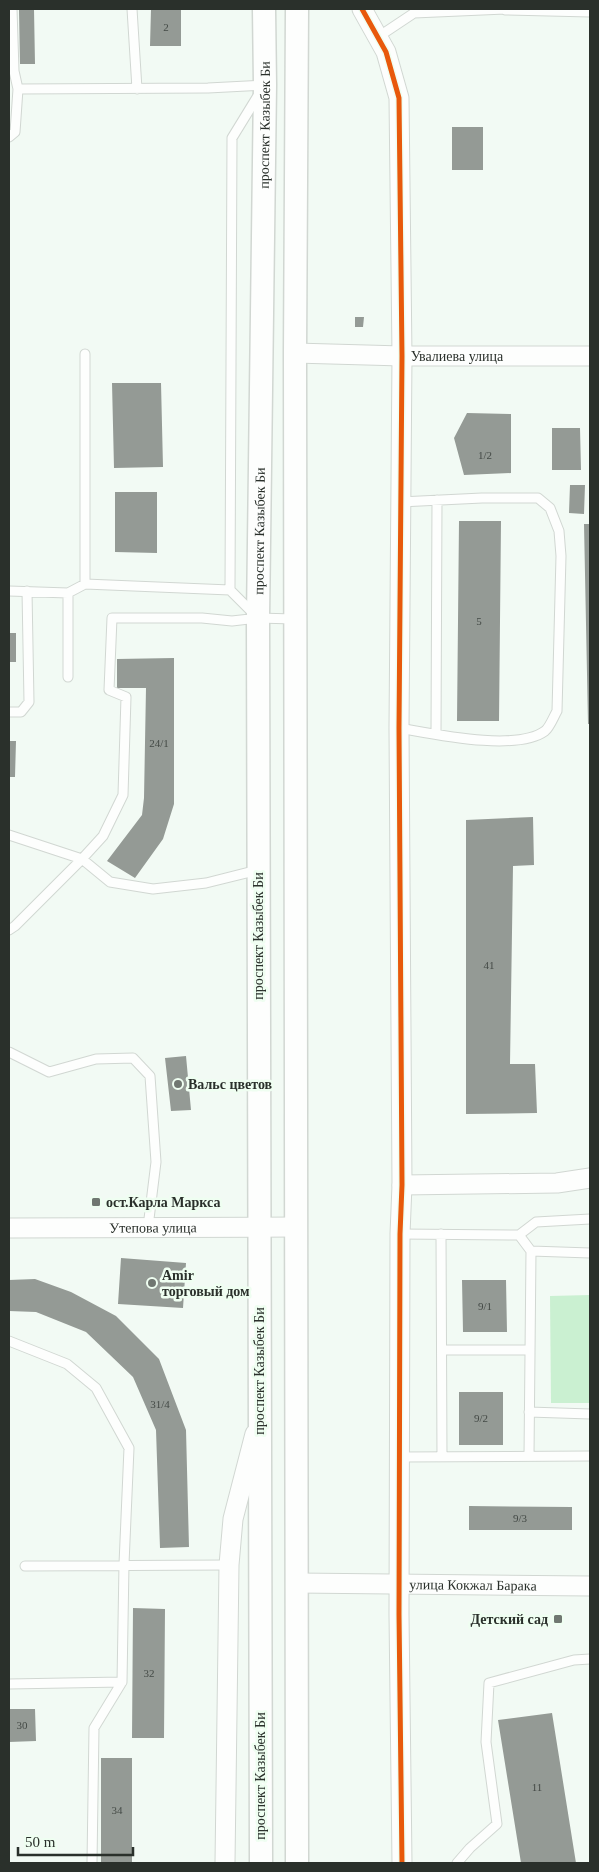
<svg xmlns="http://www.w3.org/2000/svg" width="599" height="1872" viewBox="0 0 599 1872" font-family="'Times New Roman',serif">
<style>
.green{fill:#caf0d1}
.building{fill:#949a95}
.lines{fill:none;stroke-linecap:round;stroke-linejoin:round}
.service-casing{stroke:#d1d7d2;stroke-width:11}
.minor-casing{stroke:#d1d7d2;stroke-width:21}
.tertiary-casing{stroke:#d1d7d2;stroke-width:25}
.service{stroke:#fdfefd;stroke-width:9}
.minor{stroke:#fdfefd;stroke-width:19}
.tertiary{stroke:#fdfefd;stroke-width:22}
.cycleway-casing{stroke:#effef1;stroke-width:8}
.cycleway{stroke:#e8590c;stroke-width:5}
.poi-dot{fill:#707771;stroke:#effef1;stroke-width:2}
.labels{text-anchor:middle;stroke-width:5;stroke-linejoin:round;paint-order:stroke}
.number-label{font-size:11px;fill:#444a46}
.street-label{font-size:14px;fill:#2a302b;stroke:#effef1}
.poi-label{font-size:14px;font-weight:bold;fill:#2a302b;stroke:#effef1;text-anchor:start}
</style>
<rect width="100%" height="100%" fill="#f2faf4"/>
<path class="green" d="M590,1295v108h-39l-1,-107z"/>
<path class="building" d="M19,9h15l1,55h-15z
M151,9h30v37h-31z
M452,127h31v43h-31z
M355,317h9l-1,10h-8z
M112,383h49l2,84 -49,1z
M467,413l44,1v59l-47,2 -10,-37z
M552,428h28l1,42h-29z
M570,485h15l-1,29 -15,-1z
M115,492h42v61l-42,-1z
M459,521h42l-2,200h-42z
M584,524h6v200h-2z
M9,633h7v29h-7z
M174,658v146l-11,35 -28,39 -28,-17 35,-46 2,-17 2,-110h-29v-29z
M9,741h7l-1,36h-6z
M533,817l1,48 -21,1 -3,198h25l2,49 -71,1v-294z
M186,1056l5,54 -20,1 -6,-53z
M121,1258l65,5 -3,45 -65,-4z
M35,1279l36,13 45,24 43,43 27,71 3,117 -29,1 -4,-118 -23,-53 -47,-45 -50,-20 -27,-1v-31z
M462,1280h44l1,52h-44z
M459,1392h44v53h-44z
M469,1506l103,1v23h-103z
M133,1608l32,1 -1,129h-32z
M9,1709h26l1,32 -27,1z
M552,1713l24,150h-55l-23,-143z
M101,1758h31v105h-31z"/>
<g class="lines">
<defs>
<path id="service" d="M12,9l2,62 4,18
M132,9l5,80
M505,10l85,2
M378,37l36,-24 91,-4
M9,137l6,-5 3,-43 190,-1 56,-3
M85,354v230
M9,591l59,2 17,-9 145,6
M68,593v84
M255,615l-25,-25 2,-452 27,-44
M9,712h12l8,-10 -2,-111
M399,728c35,6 117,24 146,3 5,-4 9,-15 12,-20l4,-155 -2,-25 -9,-23 -12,-10h-56l-82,4
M436,734l1,-234
M9,835l73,24 28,23 43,7 53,-6 52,-13
M9,930l6,-4 67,-67 21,-23 20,-41 3,-98 -17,-7 3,-72h90l30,3 26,-3 36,1
M9,1052l40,20 47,-13 37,-1 17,18 6,86 -8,65
M400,1234l119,1 17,-13 54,-3
M441,1234l1,223
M519,1235l12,16 -2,205
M531,1251l59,2
M9,1341l58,23 29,24 33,60 -5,116 -2,118 -113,2
M442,1350h87
M529,1412l61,2
M400,1457l190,-1
M25,1566l204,-1
M92,1863l2,-135 28,-46
M457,1863l13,-15 27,-24 -11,-82 3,-59 85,-23 16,-1"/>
<g id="minor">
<path d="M362,9l24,43 13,46 3,258 -3,372 3,457 -2,49 -1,380 3,249"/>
<path id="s1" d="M295,353l107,3h188"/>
<path d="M402,1185l155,-2 33,-5"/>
<path id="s2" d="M9,1228l288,-1"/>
<path id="s3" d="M297,1583l293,3"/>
<path d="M225,1863l4,-298 4,-46 22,-85"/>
</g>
<g id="tertiary">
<path d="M297,9l-2,344 2,1510"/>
<path id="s4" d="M261,1863l-3,-1245 7,-533 -1,-76"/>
</g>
</defs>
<use href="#service" class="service-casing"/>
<use href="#minor" class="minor-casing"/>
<use href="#tertiary" class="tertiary-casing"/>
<use href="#service" class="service"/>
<use href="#minor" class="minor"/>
<use href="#tertiary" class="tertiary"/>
<defs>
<path id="cycleway" d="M362,9l24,43 13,46 3,258 -3,372 3,457 -2,49 -1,380 3,249"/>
</defs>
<use href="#cycleway" class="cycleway-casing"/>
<use href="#cycleway" class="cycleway"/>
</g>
<g class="poi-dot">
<circle cx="178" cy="1084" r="5"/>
<rect x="91" y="1197" width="10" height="10" rx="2.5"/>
<circle cx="152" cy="1283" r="5"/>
<rect x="553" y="1614" width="10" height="10" rx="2.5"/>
</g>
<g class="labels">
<g class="number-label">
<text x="166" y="31">2</text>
<text x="485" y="459">1/2</text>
<text x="479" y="625">5</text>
<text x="159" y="747">24/1</text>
<text x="489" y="969">41</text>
<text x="485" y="1310">9/1</text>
<text x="160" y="1408">31/4</text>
<text x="481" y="1422">9/2</text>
<text x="520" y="1522">9/3</text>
<text x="149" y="1677">32</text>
<text x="22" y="1729">30</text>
<text x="537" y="1791">11</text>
<text x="117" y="1814">34</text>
</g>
<g class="street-label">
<text dy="5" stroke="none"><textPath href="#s4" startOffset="1738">проспект Казыбек Би</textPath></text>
<text dy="5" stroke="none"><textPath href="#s1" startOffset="162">Увалиева улица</textPath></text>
<text dy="5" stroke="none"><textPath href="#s4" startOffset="1332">проспект Казыбек Би</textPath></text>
<text transform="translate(258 936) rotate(-90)" y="5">проспект Казыбек Би</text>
<text dy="5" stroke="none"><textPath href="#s2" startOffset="144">Утепова улица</textPath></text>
<text transform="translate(259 1371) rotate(-90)" y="5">проспект Казыбек Би</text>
<text dy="5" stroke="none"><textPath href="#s3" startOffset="176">улица Кокжал Барака</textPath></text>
<text transform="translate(260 1776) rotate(-90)" y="5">проспект Казыбек Би</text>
</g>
<g class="poi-label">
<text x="188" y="1089">Вальс цветов</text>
<text x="106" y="1207">ост.Карла Маркса</text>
<text x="162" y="1280">Amir<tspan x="162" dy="16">торговый дом</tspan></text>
<text x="548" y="1624" text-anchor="end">Детский сад</text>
</g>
</g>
<rect width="599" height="1872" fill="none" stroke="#2a302b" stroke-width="20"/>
<path d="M18 1847v8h115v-8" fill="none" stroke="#2a302b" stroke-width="2.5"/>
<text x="25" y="1847" font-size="15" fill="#2a302b" stroke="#effef1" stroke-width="4" paint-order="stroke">50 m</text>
</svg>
